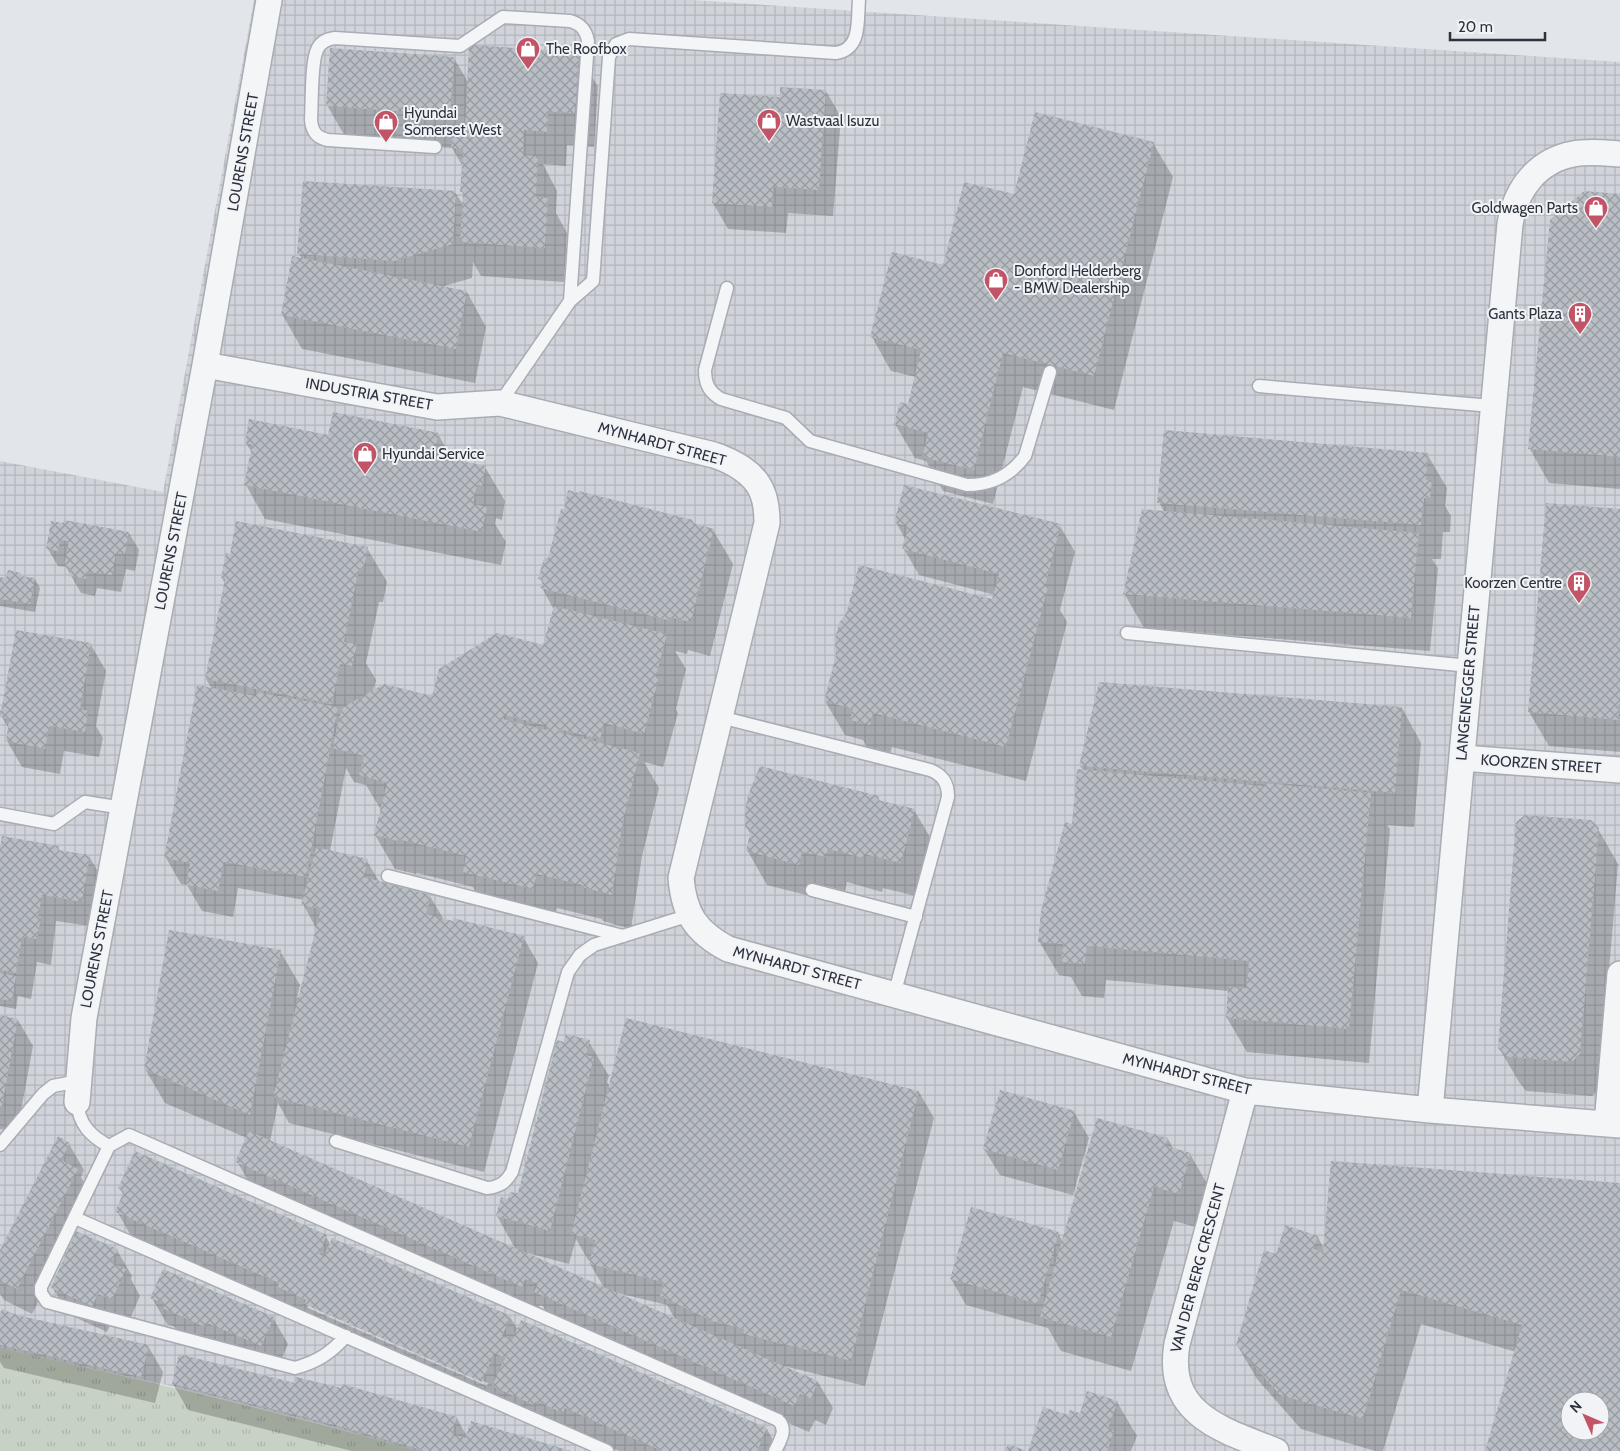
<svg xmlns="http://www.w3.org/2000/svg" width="1620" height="1451" viewBox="0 0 1620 1451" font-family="Cabin,sans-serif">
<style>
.industrial{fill:url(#industrial-grid);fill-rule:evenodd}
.grass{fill:url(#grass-tufts)}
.shadow{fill:#0003;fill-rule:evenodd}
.building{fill:url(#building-cross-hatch);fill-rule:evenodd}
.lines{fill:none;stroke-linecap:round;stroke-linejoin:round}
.lane-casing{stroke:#a8acb3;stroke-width:15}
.street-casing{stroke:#a8acb3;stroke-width:28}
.lane{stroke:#f4f5f7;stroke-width:12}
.street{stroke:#f4f5f7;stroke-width:25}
.labels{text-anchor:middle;stroke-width:4;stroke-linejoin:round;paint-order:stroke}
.poi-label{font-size:15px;fill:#2c333f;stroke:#f1f3f6;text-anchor:start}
.street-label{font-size:15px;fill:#2c333f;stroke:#f1f3f6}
</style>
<defs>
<pattern id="industrial-grid" width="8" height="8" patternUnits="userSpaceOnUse" patternTransform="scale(1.25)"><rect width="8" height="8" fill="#d0d4da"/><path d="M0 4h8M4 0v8" fill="none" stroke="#b3b6bc"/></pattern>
<pattern id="grass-tufts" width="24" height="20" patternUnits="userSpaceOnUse" patternTransform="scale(1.25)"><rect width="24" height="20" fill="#c8d2c4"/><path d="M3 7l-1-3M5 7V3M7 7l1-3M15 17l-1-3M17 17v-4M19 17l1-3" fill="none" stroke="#acb5a9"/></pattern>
<pattern id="building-cross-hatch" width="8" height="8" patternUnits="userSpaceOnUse" patternTransform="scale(1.25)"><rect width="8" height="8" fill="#b9bec5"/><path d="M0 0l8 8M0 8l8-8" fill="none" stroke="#979ba1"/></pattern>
</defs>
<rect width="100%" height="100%" fill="#e2e5e9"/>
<path class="industrial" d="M254,0h438l928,62v1389h-1203l-86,-25 -133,-34 -198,-44v-887l163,31zM1570,1401h30v30h-30z"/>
<path class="grass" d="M0,1348c140,31 279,64 417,103h-417z"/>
<path class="shadow" d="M579,53l19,34 -4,60 -27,-2 -1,21 -23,-2 14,27 -1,22 11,20 -3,49 -83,-6 -8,-14 -1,16 -32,9 27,5 19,35 -11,56 -173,-34 -20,-35 20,-55 -3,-5 156,-62 9,14v-10l-2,-4 1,-25 -11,-19 -105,-8 -20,-35 127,-47 14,24z
M826,91l15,26 -8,99 -45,-3 -2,20 -58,-4 -15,-26 68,-105z
M1153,143l20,34 -59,233 -91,-23 -30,117 -50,-13 -17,-30 -11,-3 -20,-34 14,-19 7,-28 -25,-6 -19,-34 143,-141z
M1620,195v294l-71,-6 -19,-34z
M438,434l17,30 30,3 20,34 -3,19 -6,-2 -1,6 11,18 -5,23 -236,-46 -19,-34 6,-32 -6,-10 83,-7z
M1427,454l20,34 -2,18 6,10 -1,16h-7l-2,27h-9l6,9 -8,83 -286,-23 -20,-35 40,-81 -5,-10z
M1620,510v242l-71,-6 -20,-34z
M692,521l3,4 18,5 20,34 -23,92 -22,-6 -1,4 -12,-3 11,18 -10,40 2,4 -15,54 -19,-5 15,26 -17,68 -11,73 -28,-8 -1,-2 -45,-11 -4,15 -69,-17 -11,-19 -56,-14 -1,1 -21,-5 -20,-34 6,-25 -15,-25 -12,-3 -8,-14 -16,83 37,10 13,22 50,13 14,24 79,17 15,26 -54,209 -195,-49 -11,-20 -8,39 246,108 -19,-34 12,-16 10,-5 46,-151 24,-2 20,34 -2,6 3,4 309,6 15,26 -69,268 -81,-20v1l34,15 15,26 -7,17 -11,-5 -6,12 -259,-113 -7,-13 -3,-1 -3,7 -285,-124 -15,-27 10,-23 -82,-35 -20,-34 135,-118 20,34 -3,12 2,1 18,-68 -14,-26 1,-4 -66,-12 -5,29 -31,-6 -15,-26 -6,-1 -15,-26 46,-169 -6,-10 19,-95 -3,-6 145,-30 20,34 -4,20h-4l-13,61 10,17 -3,11 60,6 111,-51 10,-36 -12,-22 1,-4 -3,-5zM576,1239l12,21 3,1 -1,3 15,25 -78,-34 1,-2 41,11zM618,1293l49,12 8,14 -58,-25z
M52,522l77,11 10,17 -4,21 -9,-2 -5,23 -24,-4 -2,8 -14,-3 -15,-26 -8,-1 -10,-17z
M896,522l164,4 15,26 -15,58 7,12 -41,159 -134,-34 -3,11 -18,-4 -8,-14 -18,-5 -20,-34 168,-101 2,-5 -76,-20 -15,-26 2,-8z
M20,574l2,3 13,2 5,9 -5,24 -35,-6v-28l7,1z
M91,645l15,26 -10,55 7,12 -4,19 -35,-6 -4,23 -38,-7 -15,-26 2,-12 -9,-15v-5l2,4z
M1402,708l19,35 -7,84 -27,-2 3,4 -21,234 -122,-11 -20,-34 2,-27 -123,-11 -2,18 -22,-2 -11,-19 -12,-2 -20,-34 34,-115 10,-56 -3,-4z
M878,797l2,4 34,9 20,34 -14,53 -37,-9 -1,4 -35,-10 -2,9 -23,-6 -4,13 -51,-13 -20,-35 4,-15 -5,-8z
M1598,829l20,35 -19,225 -7,7 -66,-5 -7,-9 -20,-34z
M58,847l2,4 29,5 15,26 -7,45 -41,-6 -5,44 -14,-3 -6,37 -13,-3 -2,13 -16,-3v-154z
M0,1017l18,3 15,26 -16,86 -17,-3z
M1074,1112l15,26 -16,57 -73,-20 -16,-26z
M1168,1139l6,11 16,4 20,35 -11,39 -25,-7 -43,150 -70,-20 -13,-23 -82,-23 -15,-26 107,-46 5,9z
M69,1144l15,26 -3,7 11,19 -60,118 -28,-14 -4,-6v-42z
M1620,1185v266h-134l30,-99 -95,-28 -38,127h-8l-74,-22 -44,-50 -20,-34 40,-90 41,-18 6,12zM1570,1401h30v30h-30z
M119,1188l207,48 4,8 180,73 8,13 3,-8 246,107 12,22h-160l-487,-213 -15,-27 7,-15zM308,1305l180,78 -1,3 -179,-78z
M117,1250l15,26 -1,3 9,17 -13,30 -14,-7 -6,13 -39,-18 -15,-26z
M152,1298l121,20 15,26 -12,28 -54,-24 -43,-14 -4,-7 -8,-3z
M0,1316h16l132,30 15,26 -8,31 -151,-35 -4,-6z
M173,1384h123l161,34 10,19 102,14h-217l-164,-41z
M1117,1402l20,34 -6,15h-102l40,-34 12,-2z"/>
<path class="building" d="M469,45l110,7 -4,61 -27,-1 -1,20 -23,-2 -1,25 15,1 -2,41 12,1 -3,50 -85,-6 3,-50h-3l3,-43 -12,-1 2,-21 12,1z
M330,48l125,9 -5,58 -124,-9z
M780,87l46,3 -7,100 -46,-3 -1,20 -60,-4 8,-110 60,4z
M1035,112l119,30 -60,234 -91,-23 -29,117 -52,-13 6,-24 -34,-9 6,-22 8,2 13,-54 -51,-13 22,-85 51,13 21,-83 50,12z
M303,181l153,10 -3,53 -59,17 -97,-7z
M1584,191l36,3v263l-92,-8 22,-229z
M292,256l175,35 -11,58 -175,-34z
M333,412l106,21 -6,25 23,5 1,-3 29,6 -4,20 -5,-1 -4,19 14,3 -5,25 -238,-47 8,-40 -7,-2 4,-24 79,16z
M1164,430l264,23 -2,27h6l-2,19 -6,-1 -3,27 -264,-22z
M904,485l157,39 -16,62 3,1 -42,160 -133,-34 -3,12 -20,-5 3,-11 -29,-8 12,-46 -1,-16 4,-16 7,-9 13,-49 133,34 7,-25 -97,-25 6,-23 -14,-3z
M568,490l11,3v-2l114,29v3l21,6 -23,93 -22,-5 -2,3 -127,-32 3,-8 -5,-1 6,-21h4l13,-49h3z
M1546,503l74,6v190l-2,21 -90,-8z
M1142,509l277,24 -8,85 -288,-24z
M64,520l65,12 -4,22 -9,-1 -4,22 -25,-3 -1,7 -17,-3 2,-8 -7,-1 5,-26 -9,-1 -2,11 -12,-2 5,-28 12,2z
M236,521l132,26 -4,21h-5l-15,74 13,2 -5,22 -12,-2 -8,40 -127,-25 20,-100 -4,-1 5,-25 4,1z
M8,570l13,3v3l14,2 -5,26 -30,-5v-22l6,1z
M554,606l113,28 -11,42 3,1 -15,57 -40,-11 -4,16 -42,-10v3l82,21 -17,68 -11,74 -30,-8v-2l-45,-11 -4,15 -70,-17 3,-16 -68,-17 -1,2 -23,-6 13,-52 -28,-8 5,-19 -32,-8 10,-40 42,-24 48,12 7,-27 58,-36 46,12zM504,715l44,11 -1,4 -44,-11z
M16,630l75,13 -11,66 8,2 -3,21 -36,-6 -4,23 -39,-8 3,-22 -9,-2z
M1099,682l303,25 -7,86 -316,-27z
M197,685l59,11v-4l82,15 -32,170 -82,-15 -6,29 -32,-6 4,-22 -26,-5z
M760,766l119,30 -1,4 37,9 -14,54 -37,-9 -1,4 -35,-9 -3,8 -23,-5 -3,13 -53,-14 5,-22 -6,-1v-17l3,-16z
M1077,769l187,17v-3l107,10 -22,236 -123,-11 2,-31 18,1 3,-27 -162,-15 -2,18 -24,-2 2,-18 -25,-2 3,-31 24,-89 7,2z
M1525,815l66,5 8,8 -19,226 -8,8 -66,-5 -8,-9 18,-226z
M2,836l57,10 -1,4 32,5 -8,47 -40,-7 -4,22h3l-4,22 -15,-2 -6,36 -16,-3v-123z
M316,847l52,12 -4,18 67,18 -5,19 27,7v-3l71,18 -55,211 -196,-50 48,-188 -20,-4z
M169,930l112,20 -31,165 -106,-46z
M0,973l16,3 -4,25 -12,-2z
M0,1015l18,4 -16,87h-2z
M626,1018l293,73 -68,270 -108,-27 1,-5 -32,-8 -52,-25 3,-14 -74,-18 6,-24 -24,-6z
M566,1034l24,6 -4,15 8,2 -44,174 -54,-15 5,-19 7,2 2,-7 8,1 39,-153 7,2z
M1000,1090l75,21 -17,59 -75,-21z
M1097,1118l71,20 -2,8 25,7 -12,41 -25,-7 -43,150 -71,-20z
M249,1131l569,250 -7,18 -11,-5 -6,12 -260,-114 4,-8 -13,-5 -3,8 -287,-125z
M58,1136l12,7 -9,17 17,9 -61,120 -17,-8v-31z
M135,1151l192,84 -8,19 5,2 8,-18 179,78 -9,20 10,4 9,-20 246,108 -10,23h-95l-97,-43 -2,5 -27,-12 -2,4 -42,-19 13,-28 -11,-5 -12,29 -178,-78 2,-4 -28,-13 1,-4 -164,-71 9,-21 -6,-3z
M1331,1161l289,22v268h-135l37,-126 -121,-35 -38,129 -83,-24 -44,-50 28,-95 12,4 9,-29 33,11 -4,13 9,3zM1570,1401h30v30h-30z
M971,1207l88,25 -21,72 -88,-25z
M76,1231l42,18 -7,14 15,6 -14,31 -14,-6 -6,12 -41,-18z
M163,1269l111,48 -13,29 -54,-23 -2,4 -43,-19 2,-4 -14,-6z
M2,1309l15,6 132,30 -8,32 -141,-32v-32z
M179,1354l116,29 1,-6 45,11 1,-4 115,33 -5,17 13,4 6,-17 100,30h-146l-94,-27 -159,-40z
M1087,1391l31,10 -10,27 6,3 -7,20h-79l15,-44 25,8 2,-5 10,3z
M1008,1444l19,7h-22z"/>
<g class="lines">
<defs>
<path id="lane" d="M435,147l-107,-7c-11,-2 -16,-8 -17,-20 1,-15 0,-58 6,-70 3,-8 10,-11 18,-12l125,8 43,-29 67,4c11,3 16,9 18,20l-18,260
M727,288l-22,82c0,14 4,22 16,29l65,19 24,23 157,44c25,0 43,-9 58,-29l25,-84
M1259,386l233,20
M500,403l70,-102 23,-20 16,-224 7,-13 13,-5 207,14c26,-4 21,-33 23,-53
M1127,633l343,33
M720,717l210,53c13,5 18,13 18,27l-54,198
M0,814l54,10 31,-22 38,6
M388,876l235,60
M812,890l104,27
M77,1102c2,22 13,34 32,44
M336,1141l151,47c13,-1 19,-6 25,-16l56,-200 12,-17 14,-10 96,-30
M0,1145l43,-51 10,-8 26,-5
M75,1218l532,233
M346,1336c-15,17 -29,26 -51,32l-248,-66 -6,-9v-6l68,-141 20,-11 649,285c10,9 2,21 -3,31"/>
<path id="street" d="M205,365l232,42 63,-4 214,52c18,6 41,18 48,37 4,9 5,20 5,31l-86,355c3,36 15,54 47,71l517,142 185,19 190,15
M1462,758l158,12
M1245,1091l-68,253c-12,71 46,86 99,107
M77,1102l7,-84 121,-653 64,-365
M1430,1110l80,-886c6,-35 27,-63 63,-70 15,-3 32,-1 47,0
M1607,1124l13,-150"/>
</defs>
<use href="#lane" class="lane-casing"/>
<use href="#street" class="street-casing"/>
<use href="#lane" class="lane"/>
<use href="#street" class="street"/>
</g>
<defs>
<symbol id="shop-pin" viewBox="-11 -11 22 30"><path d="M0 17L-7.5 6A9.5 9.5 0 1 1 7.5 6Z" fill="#c15466" stroke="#f1f3f6"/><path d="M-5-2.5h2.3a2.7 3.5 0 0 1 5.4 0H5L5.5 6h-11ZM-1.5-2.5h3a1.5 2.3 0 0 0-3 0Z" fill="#fff"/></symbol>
<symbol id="building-pin" viewBox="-11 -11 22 30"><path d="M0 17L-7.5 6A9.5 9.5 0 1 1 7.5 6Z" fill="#c15466" stroke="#f1f3f6"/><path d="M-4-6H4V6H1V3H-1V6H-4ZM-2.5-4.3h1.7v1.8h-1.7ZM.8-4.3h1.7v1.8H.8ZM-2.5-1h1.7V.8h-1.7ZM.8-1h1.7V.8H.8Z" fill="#fff"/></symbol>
</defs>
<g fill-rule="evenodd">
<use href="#shop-pin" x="514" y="35" width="28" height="38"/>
<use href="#shop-pin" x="755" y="107" width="28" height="38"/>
<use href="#shop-pin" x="372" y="108" width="28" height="38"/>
<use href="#shop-pin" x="1582" y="194" width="28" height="38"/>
<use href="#shop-pin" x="982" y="266" width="28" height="38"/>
<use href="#building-pin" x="1566" y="300" width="28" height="38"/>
<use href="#shop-pin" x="351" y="440" width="28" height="38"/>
<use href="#building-pin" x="1565" y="569" width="28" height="38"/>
</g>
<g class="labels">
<g class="poi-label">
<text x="546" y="54">The Roofbox</text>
<text x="404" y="118">Hyundai<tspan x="404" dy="17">Somerset West</tspan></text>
<text x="786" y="126">Wastvaal Isuzu</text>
<text x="1578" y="213" text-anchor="end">Goldwagen Parts</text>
<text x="1014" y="276">Donford Helderberg<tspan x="1014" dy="17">- BMW Dealership</tspan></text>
<text x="1562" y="319" text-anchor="end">Gants Plaza</text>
<text x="382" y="459">Hyundai Service</text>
<text x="1562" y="588" text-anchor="end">Koorzen Centre</text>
</g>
<g class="street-label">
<text transform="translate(243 152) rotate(-80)" y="5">LOURENS STREET</text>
<text transform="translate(369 394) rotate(10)" y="5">INDUSTRIA STREET</text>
<text transform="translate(662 444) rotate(15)" y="5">MYNHARDT STREET</text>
<text transform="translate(171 551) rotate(-79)" y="5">LOURENS STREET</text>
<text transform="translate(1468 683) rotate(-85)" y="5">LANGENEGGER STREET</text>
<text transform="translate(1541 764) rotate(4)" y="5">KOORZEN STREET</text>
<text transform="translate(97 949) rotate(-79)" y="5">LOURENS STREET</text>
<text transform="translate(797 968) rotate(15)" y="5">MYNHARDT STREET</text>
<text transform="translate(1187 1074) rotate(14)" y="5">MYNHARDT STREET</text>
<text transform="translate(1198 1268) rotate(-75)" y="5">VAN DER BERG CRESCENT</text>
</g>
</g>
<g transform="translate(1585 1416) rotate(315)"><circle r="24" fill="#f1f3f6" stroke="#a2a6ad"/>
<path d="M0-4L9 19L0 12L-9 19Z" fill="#c15466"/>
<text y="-8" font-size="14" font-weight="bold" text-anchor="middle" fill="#2c333f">N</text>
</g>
<path d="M1450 32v8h95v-8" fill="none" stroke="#2c333f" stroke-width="2.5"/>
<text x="1458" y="32" font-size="15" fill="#2c333f" stroke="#f1f3f6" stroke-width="4" paint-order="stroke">20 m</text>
</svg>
